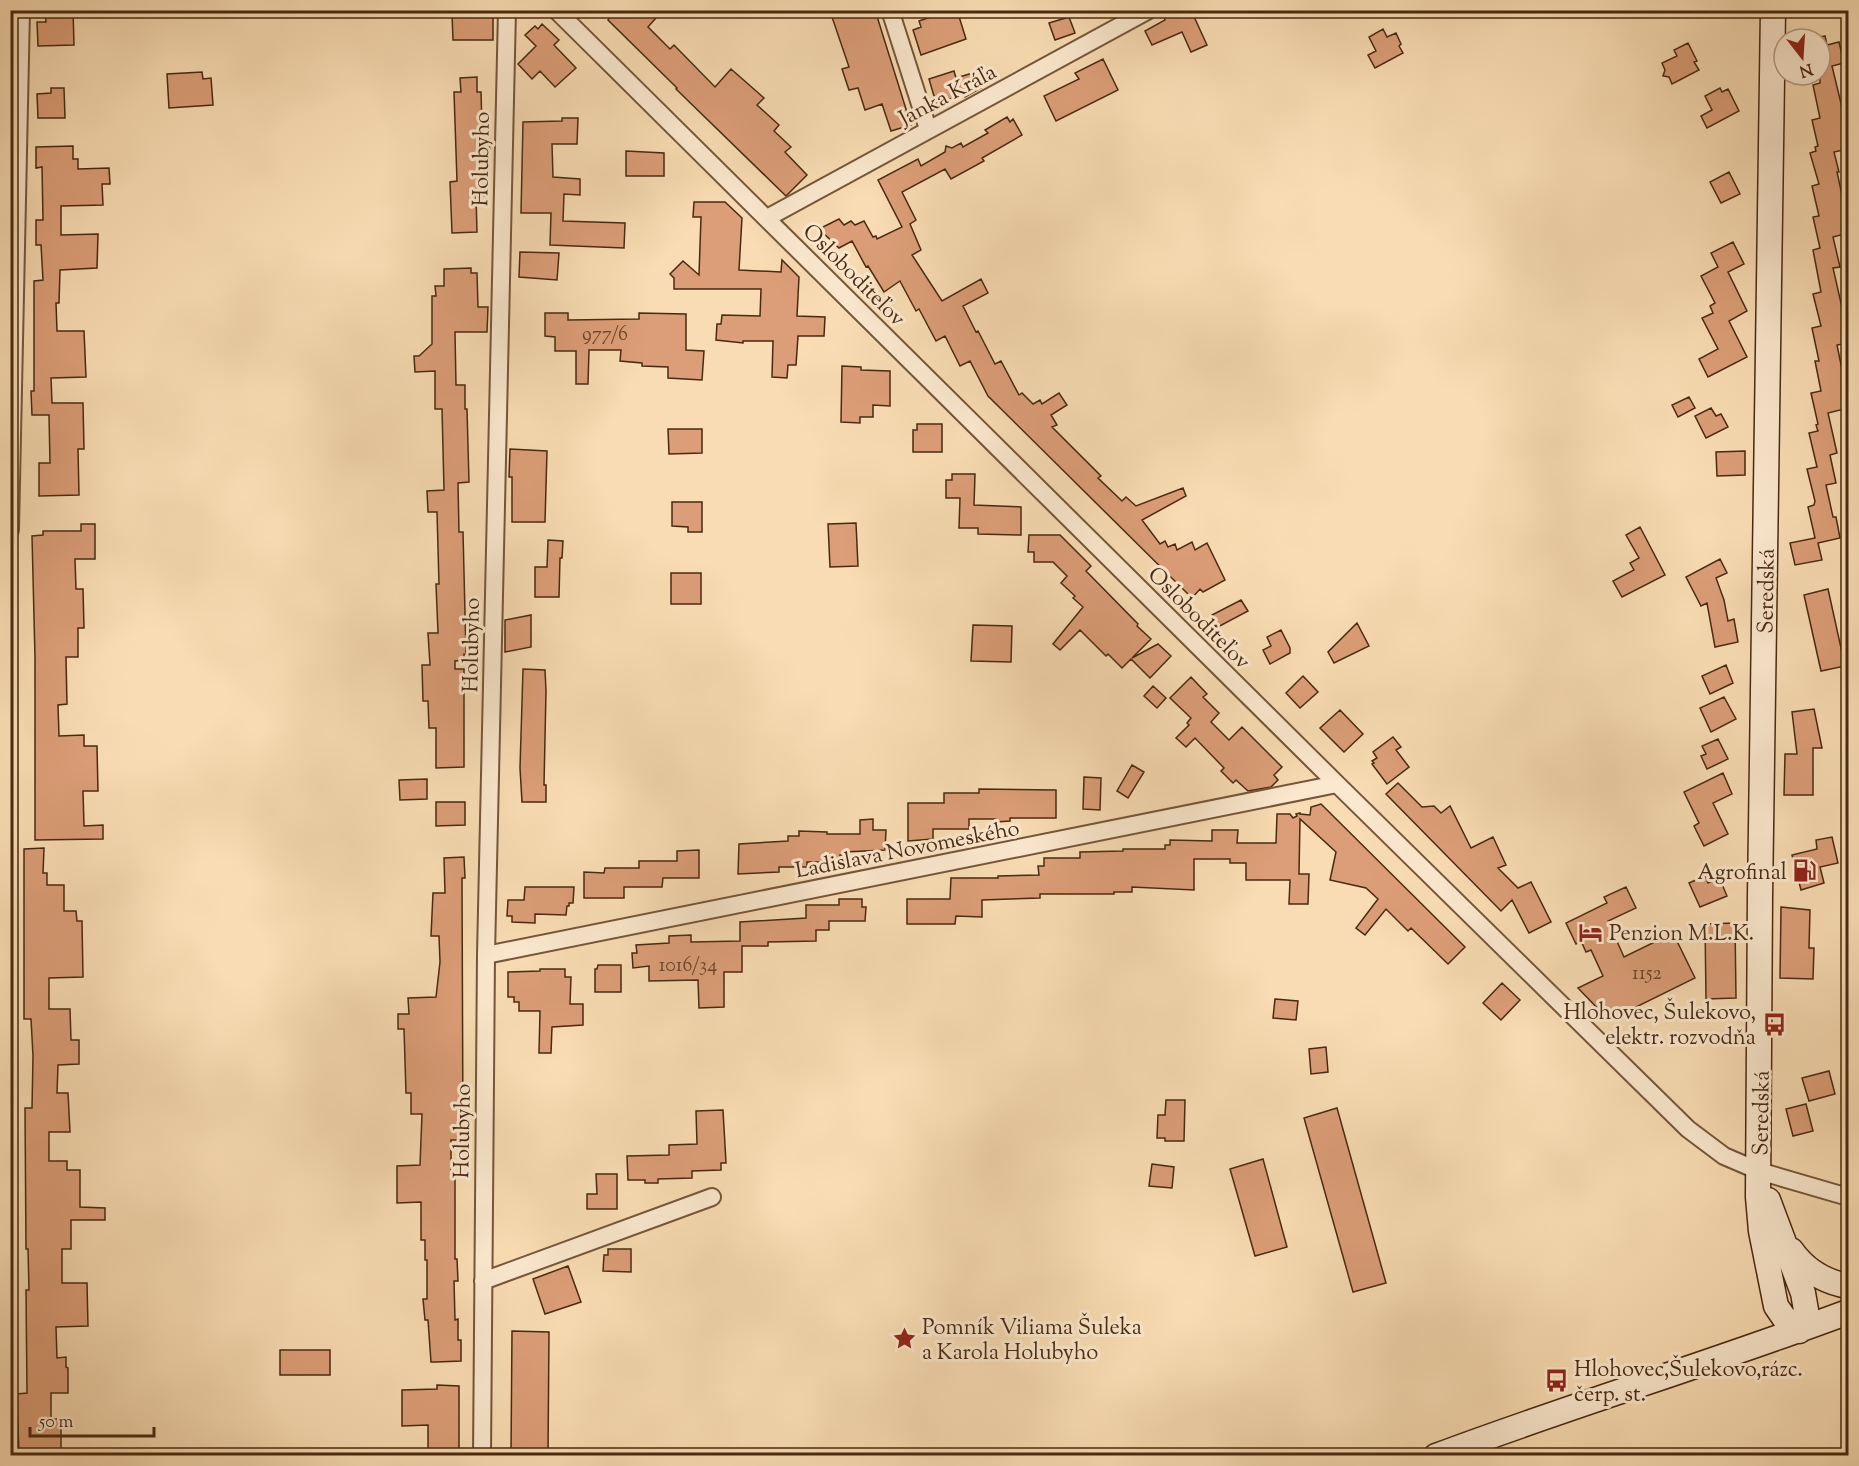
<svg xmlns="http://www.w3.org/2000/svg" width="1859" height="1466" viewBox="0 0 1859 1466" font-family="'Sorts Mill Goudy',serif">
<style>
.building{fill:#dc9e78;stroke:#492911;stroke-width:1.5}
.lines{fill:none;stroke-linecap:round;stroke-linejoin:round}
.street-casing{stroke:#75563a;stroke-width:20}
.secondary-casing{stroke:#492911;stroke-width:27}
.street{stroke:#fbe8ce;stroke-width:16}
.secondary{stroke:#fbe8ce;stroke-width:24}
.labels{text-anchor:middle;stroke-width:6;stroke-linejoin:round;paint-order:stroke}
.number-label{font-size:20px;fill:#6e462b}
.street-label{font-size:22px;fill:#492911;stroke:#fbe8ce}
.poi-label{font-size:22px;fill:#492911;stroke:#fbe8ce;text-anchor:start}
</style>
<rect width="100%" height="100%" fill="#f9dcb3"/>
<filter id="stains"><feTurbulence type="fractalNoise" baseFrequency=".00333" numOctaves="4"/><feColorMatrix values="0 0 0 0 .2 0 0 0 0 .09 0 0 0 0 .02 0 0 0 .5 -.17"/></filter>
<radialGradient id="worn" r=".72"><stop offset=".6" stop-color="#630" stop-opacity="0"/><stop offset="1" stop-color="#630" stop-opacity=".3"/></radialGradient>
<path class="building" d="M45,10h28l1,35 -36,1 -1,-24h9z
M602,10h61l-15,17 22,22 4,-4 41,42 16,-18 33,29 -7,7 22,20 -5,6 17,16 -6,5 22,23 -21,21 -110,-107 1,-1 -69,-68 1,-2z
M855,10h20l36,115 -20,6 -9,-27 -17,6 -7,-22 -9,2 -7,-21 7,-2 -17,-50z
M941,10h16l9,29 -45,16 -8,-25 8,-3 -2,-6 23,-8z
M1179,10h12l16,35 -16,7 -9,-20 -30,13 -7,-14 20,-11 -1,-3z
M452,14h33v3h8v23h-40z
M1069,17l6,16 -20,7 -6,-17z
M542,24l17,16 -5,5 22,23 -21,19 -15,-16 -8,8 -14,-15 18,-18 -11,-11 10,-9 3,3z
M1383,29l4,8 9,-4 5,11 -2,2 4,7 -28,15 -7,-13 8,-4 -7,-14z
M1825,36l2,9 12,-3 5,21 -12,3 12,50 2,-1 2,11v23l-14,3 5,20h-2l11,51v10l-15,4 7,30 -7,1 10,44 5,-1v32l-11,2 10,49h1v14l-20,5 9,40 -7,2 6,28 -10,2 7,32h3l4,21 -22,5 4,17 -27,5 -5,-22 25,-5 -7,-31 6,-2 1,-4 -8,-32 10,-2 -8,-34 9,-2 -2,-6 2,-1 -7,-31 10,-2 -6,-30h4l-7,-33 9,-2 -8,-32 8,-2 -8,-42 7,-2 -7,-31 6,-1 -7,-30 7,-2 -9,-31 6,-2 -1,-4 3,-1 -6,-26 8,-2 -7,-33 7,-2v-46z
M1688,43l9,18 -3,1 5,8 -27,14 -3,-7 -6,-1 2,-6 -3,-7 15,-7 -3,-6z
M1103,59l15,31 -62,31 -12,-25 35,-17 -4,-6z
M954,71l2,7 20,-6 5,16 -16,9 -1,-2 -28,8 -7,-24z
M202,72l1,7 8,-1 2,27 -44,3 -2,-34z
M477,77v15h4l1,34h7l1,31h-5v39h-9l1,36 -25,1 -2,-51 7,-1 -3,-89h7l-1,-14z
M51,88h13l1,30h-27l-1,-24 14,-1z
M1720,88l2,4 6,-3 11,22 -32,17 -6,-12 11,-6 -7,-14z
M1007,117l3,5 3,-3 9,16 -40,23 2,3 -33,18 -6,-10 -43,23 14,28 -6,4 11,26 -9,5 30,46 39,-22 7,14 -25,13 13,26 2,-1 17,33 6,-3 18,34 3,-2 11,11 7,-4 2,4 17,-11 8,12 -16,10 6,10 -5,2 49,49 -3,2 24,23 4,-4 10,9 47,-18 3,8 -44,24 18,24 5,-3 3,6 7,-3 2,6 15,-8 3,8 12,-7 18,37 -22,12 -3,-3 -8,9 -204,-202 -18,-35 -10,5 -15,-30 -9,5 -17,-32 -3,2 -15,-28 -1,-2 -16,11 -16,-26 -2,1 -14,-26 -13,7 -20,-19 20,-10 5,6 7,-4 4,4 9,-4 9,16 3,-1 1,3 25,-12 -24,-47 40,-21 3,7 24,-14 1,-6 6,2 9,-5 2,4 25,-14 -3,-3z
M562,118h16l-1,26h-25l1,33 27,2v16l-16,-1 -1,27 62,2 -1,25 -74,-3 1,-32h-30l2,-91 39,-1z
M73,146v13h5v10l31,-1 1,16h-8l1,21 -42,1v29l37,-1 -1,34 -37,2 -1,33h-3l1,28h27l2,46 -35,1 1,25h31l1,46h-6l1,46 -40,1v-33h11l-1,-48h-17l-1,-24h3v-110l9,-1 -2,-35h-5v-25h7l-1,-53 -6,1v-21z
M626,151l38,2v23h-38z
M1729,172l11,22 -19,9 -11,-21z
M694,202h31l17,16 -3,52 42,2 1,-12 17,17 -2,39 28,1 -1,19h-26l-2,29h-8l-1,13 -15,-1 1,-36h-30v2l-27,-3 1,-16h4l1,-9 38,1 1,-27h-87v-11l-4,-4 13,-13 16,14 2,-58h-8z
M1733,242l11,22 -16,8 19,39 -18,10 18,36 -39,20 -9,-18 19,-10 -16,-31 11,-5 -3,-7 5,-3 -14,-27 17,-9 -7,-14z
M520,252l39,1 -2,27 -38,-3z
M471,268v5h6l1,34h10l-1,25h-32l1,53h9v24h2l2,73 -11,1 1,49h4l3,122h-2v6l-9,1v8h9v98l-28,1v-40h-7l-1,-27h-5l-1,-36h8l-2,-32h10l-2,-49h3l-2,-72h-9l-1,-21 17,-1 -2,-81h-7v-38l-20,1 -1,-16h5l13,-12v-48h4l-1,-10h9v-17z
M545,313h23v7l71,-1v-6l47,1v36l18,1 -2,29 -34,-2v-11l-26,-1v-3l-22,-2 1,-11h-32l-1,34h-12v-33h-21v-14l-10,-1z
M842,366l19,1v3l29,1v35l-17,-1v12h-13v6l-19,-1z
M1689,397l6,11 -17,9 -6,-12z
M1711,408l5,8 5,-2 7,13 -22,11 -11,-22z
M917,424h25v28h-29v-22h4z
M668,429h34v24l-33,1z
M510,449l37,2 -2,71h-33v-45h-3z
M1745,451v24l-28,1 -1,-24z
M952,474h23l-1,31 47,2v28l-43,-1v-6h-19l1,-30h-14v-18h6z
M672,502h30v30h-14v-5l-16,-1z
M856,523l2,43 -28,1 -2,-43z
M81,524h14v35h-20l1,30h7l1,39h-6v29h-12l1,47 -9,1 1,31 25,-1v11h13l1,45h-15l1,35 19,-1v14l-68,1v-182l-3,-122 11,-1v-4h38z
M1640,527l25,48 -43,22 -9,-16 21,-11 -4,-7 9,-5 -13,-23z
M1029,535h31l31,31 -5,5 52,53 -1,2 14,13 -19,19 26,-14 13,12 -21,22 -19,-19 -9,9 -14,-14 -2,2 -26,-26 -20,20 -7,-6 30,-37 -10,-9 2,-2 -14,-13 6,-7 -14,-14h-19v-10h-6z
M548,540l15,1 -1,17h-2l-1,39h-24v-30h12z
M1720,559l7,14 -11,5 8,22 4,21 6,-2 4,23 -23,5 -8,-44 -6,3 -15,-29z
M671,573h30v31h-30z
M1828,589l17,77 -24,5 -17,-76z
M1241,600l7,11 -32,17 -4,-7v-6z
M531,615v32l-26,5v-32z
M1357,623l12,23 -35,17 -6,-11z
M973,625l39,1 -1,36 -40,-1z
M1281,630l9,18v5l-20,11 -7,-14 8,-4 -4,-9z
M1726,665l7,18 -23,11 -8,-18z
M523,669l22,1 1,21 -2,94h2v17h-24l-2,-34z
M1303,676l15,16 -18,16 -14,-15z
M1191,677l16,17 -4,3 16,16 -8,9 18,18 13,-13 40,40 -8,8 4,5 -7,7 -23,4 -12,-11 -3,3 -12,-12 3,-3 -29,-30 -9,9 -10,-9 13,-13 -2,-2 4,-5 -21,-20z
M1153,686l13,12 -9,10 -13,-12z
M1724,697l12,22 -25,13 -11,-24z
M1814,709l8,39h-9v47h-29l1,-41h12l-5,-42z
M1340,710l23,24 -19,18 -24,-24z
M1393,737l8,10 -5,3 13,17 -22,17 -15,-20 2,-1 -2,-2 5,-3 -4,-6z
M1718,739l10,20 -21,10 -6,-13 5,-2 -4,-8z
M1132,765l12,7 -16,26 -11,-7z
M1723,773l9,21 -19,9 15,31 -24,12 -10,-20 5,-3 -15,-31z
M1084,777l17,1 -1,32 -17,-1z
M427,779v20l-27,1 -1,-20z
M1398,783l24,24 12,-1 7,7 9,-7 21,42 22,-11 13,28 -8,3 20,20 13,-6 20,40 -22,11 -17,-33 -11,11 -115,-117z
M979,789l77,1v28h-46v3l-14,1v-3h-27v10h-36v10l-25,2v-38h36v-10h35z
M436,802h29v23l-29,1z
M1321,804l144,143 -17,17 -37,-36 -3,3 -22,-22 -21,26 -9,-7 22,-29 -12,-11 -36,-8 6,-28 -36,-33 -1,55h10l-1,30h-19l1,-24h-44v-17h-16v-4h-36v31l-62,-3v5h-18v2h-74v4l-58,2v17l-26,-1 -1,8h-48v-25h43l1,-21h47v-2l41,-1 -1,-9h6v-8h36v-6l43,-1v-2h42v-4h5v-5l42,1v-11h26l-1,13h39l1,-29h13l3,4 4,-2 -1,-2 4,-1v1l10,1 1,-8z
M873,819v11h13l-1,20 -40,2v3h-5v7h-33v5h-28v5l-41,2 1,-30 49,-3v-5h11v-5l28,1v2h33v-14z
M1832,837l6,26 -18,4 4,16 -23,7 -9,-35 25,-6 -1,-9z
M44,848l-1,25h4v12h17v26h12l1,10h5l1,56 -34,1v31h21l1,31h8v24l-21,1 -1,28h11l2,39h-21v29h18v9h13v37l25,1v12h-34v29h-9v34h25l1,43 -32,1 1,31 9,-1v10l2,1v25h-17v26h10v36h-42l-2,-61 10,-1 -1,-103h3l-1,-41h-2l-1,-141h7l1,-52 -2,-37h-7v-170z
M699,850v28h-36l-1,9h-38v11h-40v-26l20,1 1,-5h34v-7h38v-10z
M464,857l1,21h-3l1,262h-12v37h4v82h2l1,22h-4l1,39 3,-1v21h3v21l-25,1h-5l-3,-42h-3l-2,-21h4v-39h-2v-20h-4v-38l-24,1v-37l23,-1 2,-51h-11v-21h-5l-2,-64h-6v-15h11l-1,-16 28,-1 4,-35 -1,-26h-8l2,-43h12l-1,-35z
M1705,876l3,7 11,-6 8,19 -27,11 -11,-24z
M525,887h49l-1,16h-4v3h-2l-1,9 -31,-1v9l-23,-1v-6h-5l1,-16h16z
M1626,887l10,21 -28,13 16,36 49,-24 22,45 -73,36 -3,-7 -15,8 -26,-27 25,-12 -12,-26 -5,2 -5,-11 -5,3 -10,-21 41,-20 -3,-6z
M839,899h23v8h4l-1,14h-36v9h-13v11l-48,1v4h-26v26h-18v35l-25,1 -1,-28 -49,1v-15l-16,2 -1,-15h5l-1,-8 33,-2v-7l22,-1v7l49,-1v-19l66,-4v-13h33z
M1781,907l29,3 -1,38h5l-1,31 -33,-1z
M1735,923l1,75 -30,1 -1,-75z
M598,965h23v27h-26v-23h2z
M540,969h25v8h6l-1,27h13v21l-31,2 -1,26h-12l1,-42h-21v-9h-5v-5h-6v-25l32,-1z
M1502,983l18,17 -19,20 -18,-17z
M1275,999l23,2 -2,19 -23,-2z
M1326,1047l2,25 -17,2 -2,-25z
M1829,1071l6,23 -26,7 -7,-23z
M1166,1100h19l-1,41h-19v-3h-8l1,-23h7z
M1806,1104l7,27 -20,5 -7,-27z
M1337,1108l49,175 -33,9 -49,-174z
M723,1110l3,53h-5v7l-29,1v7l-34,1v4h-13v-3h-17l-1,-24 42,-1v-10l28,-1 -1,-33z
M1263,1159l24,88 -32,9 -25,-87z
M1152,1164l22,3 -2,21 -23,-2z
M596,1174h21v35h-30v-15h10z
M608,1249h23v23l-28,-1 1,-16h4z
M568,1266l13,36 -36,12 -12,-35z
M512,1331l37,1 -1,123h-37z
M280,1350h50v25h-50z
M437,1385l22,1v69h-13v-5h-18v-25l-26,1v-36l35,-1z"/>
<g class="lines">
<defs>
<path id="street" d="M556,10l781,774 351,345 36,27 35,15 89,26
M890,10l38,119
M767,218l382,-208
M10,530l11,-520
M486,955l851,-171
M483,1281l229,-84
M482,1456l4,-501 21,-945"/>
<path id="secondary" d="M1773,10l-13,886 -2,301 3,34 15,75 11,16 12,9
M1768,1200l35,93 3,17 -7,21
M1791,1250c14,20 34,32 57,36
M1436,1456c136,-51 276,-93 412,-144"/>
</defs>
<use href="#street" class="street-casing"/>
<use href="#secondary" class="secondary-casing"/>
<use href="#street" class="street"/>
<use href="#secondary" class="secondary"/>
</g>
<defs>
<symbol id="fuel-bare" viewBox="-9 -9 18 18"><path d="M-5.5-6h7V0h2V4h1.3V-2.5L3-4.5l.8-.8L6-3V5H2.5V1h-1V6h-7ZM-4.2-4.7v3.2H.2V-4.7Z" fill="#8f2418" stroke="#fbe8ce" stroke-width="2.5" paint-order="stroke"/></symbol>
<symbol id="hotel-bare" viewBox="-9 -9 18 18"><path d="M-6-4.5h1.5V1H6V5H4.5V3h-9V5H-6ZM-4 0a1.8 1.8 0 1 1 3.6 0ZM.5 0V-2.5h3Q6-2.5 6 0Z" fill="#8f2418" stroke="#fbe8ce" stroke-width="2.5" paint-order="stroke"/></symbol>
<symbol id="bus-bare" viewBox="-9 -9 18 18"><path d="M-5-6H5V4H4V6H2V4H-2V6H-4V4H-5ZM-3.5-4V0h7V-4ZM-3.5 1.2v1.5H-2V1.2ZM2 1.2v1.5H3.5V1.2Z" fill="#8f2418" stroke="#fbe8ce" stroke-width="2.5" paint-order="stroke"/></symbol>
<symbol id="sight-bare" viewBox="-9 -9 18 18"><path d="M0-6L1.8-2.2L6-1.7L2.9 1.2L3.7 5.4L0 3.3L-3.7 5.4L-2.9 1.2L-6-1.7L-1.8-2.2Z" fill="#8f2418" stroke="#fbe8ce" stroke-width="2.5" paint-order="stroke"/></symbol>
</defs>
<g fill-rule="evenodd">
<use href="#fuel-bare" x="1788" y="854" width="33" height="33"/>
<use href="#hotel-bare" x="1574" y="916" width="33" height="33"/>
<use href="#bus-bare" x="1758" y="1008" width="33" height="33"/>
<use href="#sight-bare" x="888" y="1322" width="33" height="33"/>
<use href="#bus-bare" x="1540" y="1364" width="33" height="33"/>
</g>
<g class="labels">
<g class="number-label">
<text x="605" y="340">977/6</text>
<text x="688" y="971">1016/34</text>
<text x="1647" y="979">1152</text>
</g>
<g class="street-label">
<text transform="translate(947 94) rotate(-28)" y="8">Janka Kráľa</text>
<text transform="translate(480 159) rotate(-89)" y="8">Holubyho</text>
<text transform="translate(855 274) rotate(45)" y="8">Osloboditeľov</text>
<text transform="translate(1765 591) rotate(-89)" y="8">Seredská</text>
<text transform="translate(1200 617) rotate(45)" y="8">Osloboditeľov</text>
<text transform="translate(470 645) rotate(-89)" y="8">Holubyho</text>
<text transform="translate(907 848) rotate(-11)" y="8">Ladislava Novomeského</text>
<text transform="translate(1760 1113) rotate(-89)" y="8">Seredská</text>
<text transform="translate(461 1131) rotate(-89)" y="8">Holubyho</text>
</g>
<g class="poi-label">
<text x="1787" y="879" text-anchor="end">Agrofinal</text>
<text x="1609" y="940">Penzion M.L.K.</text>
<text x="1756" y="1019" text-anchor="end">Hlohovec, Šulekovo,<tspan x="1756" dy="25">elektr. rozvodňa</tspan></text>
<text x="922" y="1334">Pomník Viliama Šuleka<tspan x="922" dy="25">a Karola Holubyho</tspan></text>
<text x="1574" y="1376">Hlohovec,Šulekovo,rázc.<tspan x="1574" dy="25">čerp. st.</tspan></text>
</g>
</g>
<rect width="1859" height="1466" fill="none" stroke="#f9dcb3" stroke-width="36"/>
<rect x="12" y="12" width="1835" height="1442" fill="none" stroke="#492911" stroke-width="3"/>
<rect x="18" y="18" width="1823" height="1430" fill="none" stroke="#492911" stroke-width="1.5"/>
<g transform="translate(1802 57) rotate(163)"><circle r="28" fill="#fbe8ce" stroke="#b49c82" stroke-width="1.5"/>
<path d="M0-4.5L10 22L0 15L-10 22Z" fill="#8f2418"/>
<text y="-9" font-size="16" font-weight="bold" text-anchor="middle" fill="#492911">N</text>
</g>
<path d="M30 1427v9h124v-9" fill="none" stroke="#492911" stroke-width="3"/>
<text x="39" y="1427" font-size="18" fill="#492911" stroke="#fbe8ce" stroke-width="4.5" paint-order="stroke">50 m</text>
<rect width="100%" height="100%" filter="url(#stains)"/>
<rect width="100%" height="100%" fill="url(#worn)"/>
</svg>
